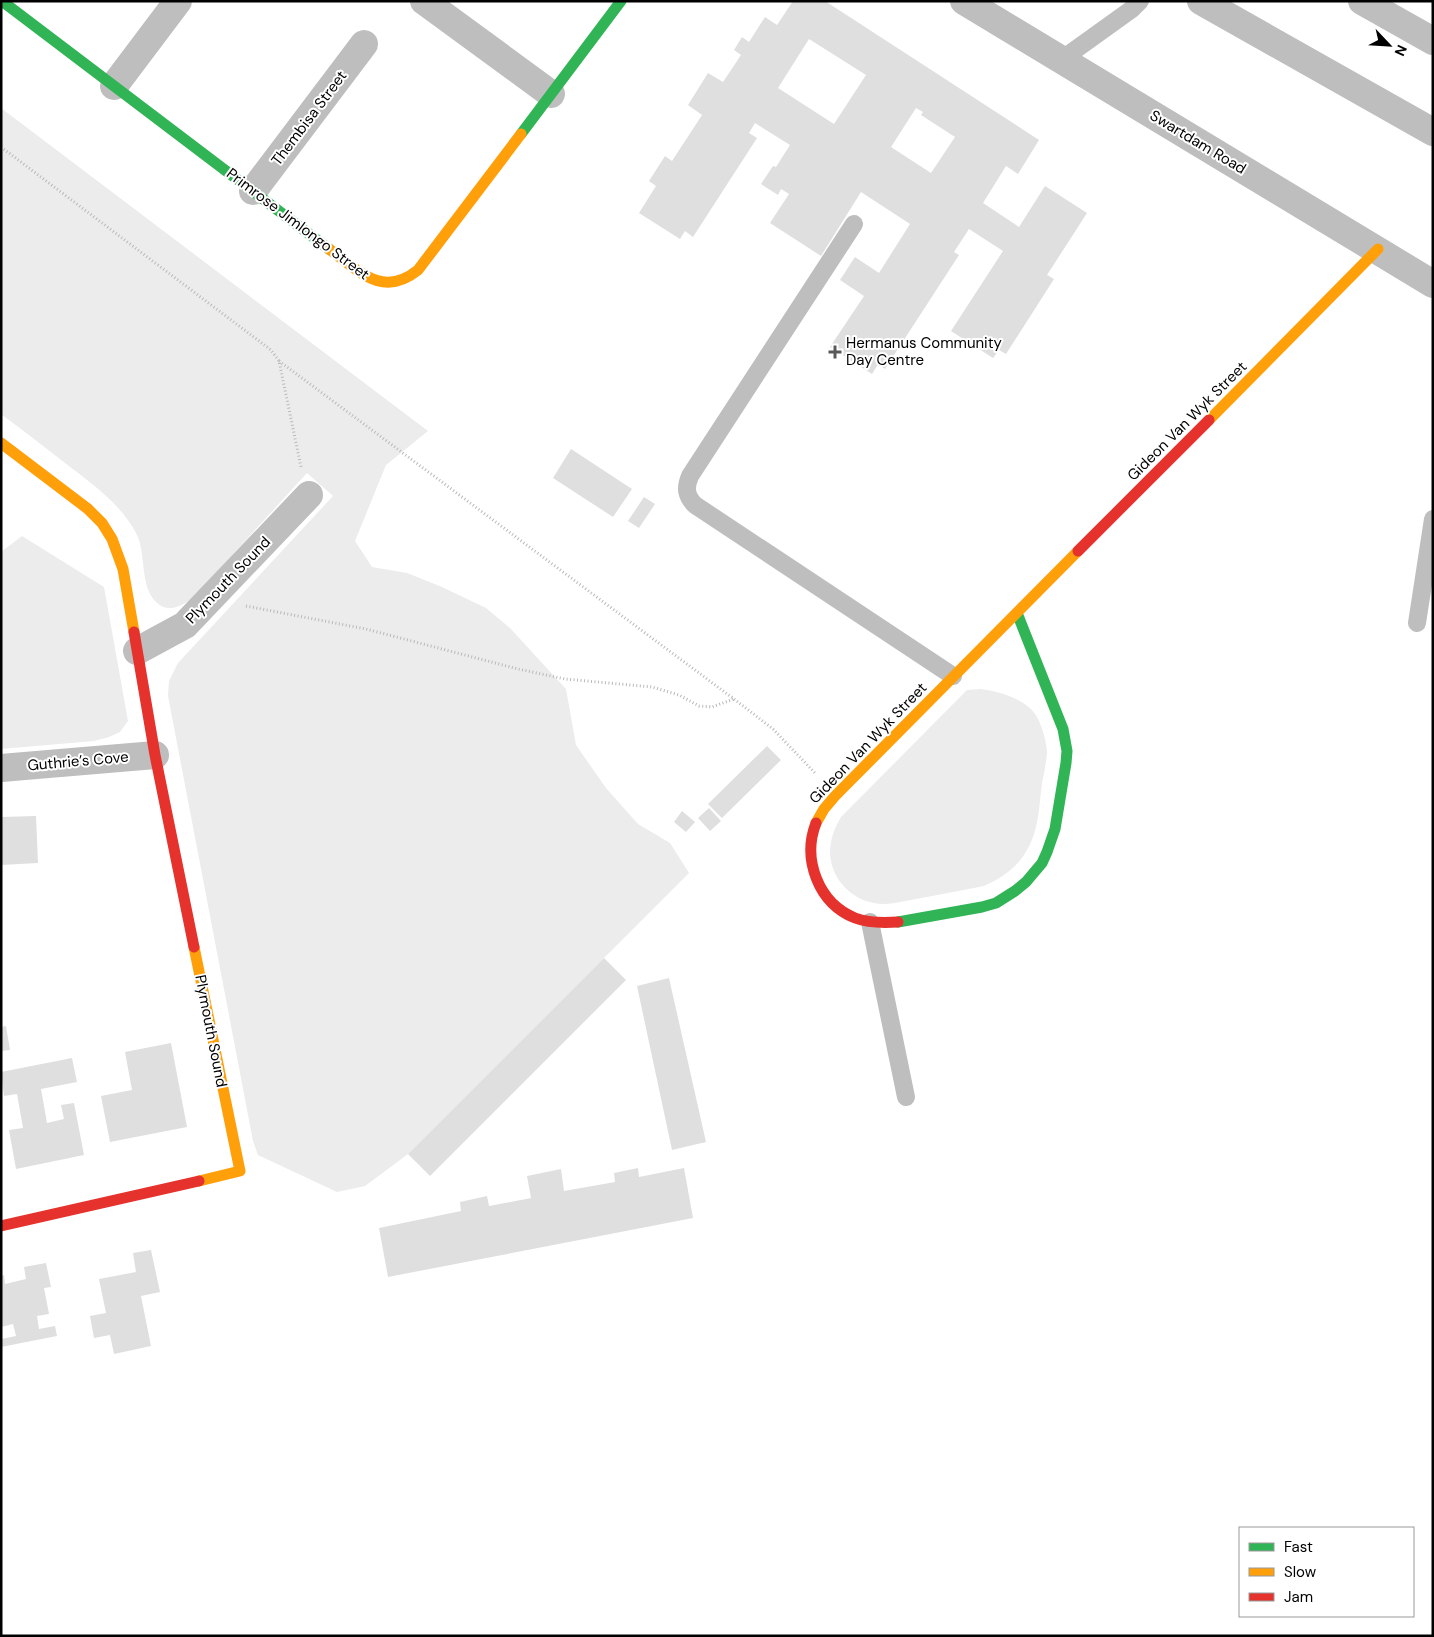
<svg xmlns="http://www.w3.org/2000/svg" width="1434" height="1637" viewBox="0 0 1434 1637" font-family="'DM Sans',sans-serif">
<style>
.green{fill:#ececec}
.building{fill:#dfdfdf;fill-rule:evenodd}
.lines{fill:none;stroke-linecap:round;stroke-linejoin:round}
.path{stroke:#b9b9b9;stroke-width:3;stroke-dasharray:1 2.5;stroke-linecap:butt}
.lane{stroke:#bebebe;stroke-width:18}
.street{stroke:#bebebe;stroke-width:28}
.fast{stroke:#30b455;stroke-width:11}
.slow{stroke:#ff9f0a;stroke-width:11}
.jam{stroke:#e5322d;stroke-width:11}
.poi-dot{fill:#595959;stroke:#fff;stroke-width:2}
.labels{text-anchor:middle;stroke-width:4;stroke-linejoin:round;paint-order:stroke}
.street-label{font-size:15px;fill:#000;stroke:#fff}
.poi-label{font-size:15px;fill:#000;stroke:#fff;text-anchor:start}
</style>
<rect width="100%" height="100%" fill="#fff"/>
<path class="green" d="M1,108l427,323 -42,34 -31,76 17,26 35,6 35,14 44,21 24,20 56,61 10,56 30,43 32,36 32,19 19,30 -281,281 -43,32 -28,6 -79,-37 -5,-14 -85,-445 1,-15 9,-18 155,-167 -26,-23 -114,125c-12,8 -25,16 -37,4 -17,-17 -9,-48 -20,-69 -16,-30 -45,-50 -71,-70 -21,-16 -42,-33 -64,-49z
M22,536l82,51 24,134 -8,11 -11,5 -15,4 -93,8v-197z
M980,689c18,2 47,10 57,28 5,9 10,26 10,36 -1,10 -3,21 -5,30 -3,23 -3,47 -15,67 -9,17 -25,28 -43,36 -22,4 -45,9 -68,13 -13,2 -28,7 -42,4 -17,-3 -33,-15 -40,-32 -8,-19 -3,-37 7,-54l126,-127z"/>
<path class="building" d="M793,1h32l214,139 -21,34 -12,-8 -23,37 36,24 26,-41 42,27 -40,62 7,4 -48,75 -7,-4 -6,8 -42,-27 52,-80 -34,-22 -15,23 5,3 -74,114 -7,-5 -6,10 -42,-27 34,-51 -24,-16 15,-23 24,16 31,-49 -49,-32 -40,64 -51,-33 19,-29 -8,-5 -3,6 -17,-11 12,-18 3,1 14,-22 -35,-22 -6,10 8,5 -64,99 -8,-6 -5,8 -41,-26 17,-27 -7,-5 16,-25 7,5 30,-46 -14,-10 20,-32 15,9 18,-27 -7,-5 8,-13 7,5 16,-25 12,8zM809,39l57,36 -32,49 -56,-36zM916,108l7,4 -2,3 34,22 -24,36 -40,-26z
M571,449l61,40 -19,28 -60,-39z
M644,497l11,7 -16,24 -11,-7z
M767,746l14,14 -59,58 -14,-14z
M709,808l12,13 -11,10 -12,-13z
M682,811l13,11 -9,10 -12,-10z
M36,816l2,47 -37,2v-48z
M604,958l22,22 -196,196 -22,-22z
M669,978l37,164 -34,8 -35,-164z
M6,1026l4,24 -9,1v-24z
M171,1043l16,84 -77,15 -9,-46 31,-6 -7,-38z
M72,1058l5,24 -36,7 6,34 17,-4 -3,-14 13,-2 10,52 -68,14 -7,-39 14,-2 -6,-34 -13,2 -3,-24z
M638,1168l1,9 45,-9 9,50 -305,59 -9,-49 82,-17 -1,-9 27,-6 2,10 42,-8 -4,-22 34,-7 3,22 51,-9 -1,-9z
M151,1250l9,42 -19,4 10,50 -37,8 -4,-19 -16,3 -4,-22 16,-3 -7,-34 37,-7 -3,-19z
M46,1263l5,24 -7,1 5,26 -12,2 2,13 16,-3 2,10 -56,11v-8l15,-3 -3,-12 -12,3v-51l3,-1 1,9 21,-5 -2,-12z"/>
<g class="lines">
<path class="path" d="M1,147l270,203 8,11 22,106
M279,361l455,338 39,30 42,44
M246,606l120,23 152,40 47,10 87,8 27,8 20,11 13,1 22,-8"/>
<path class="lane" d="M1061,60l71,-51 8,-8
M854,224l-164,252c-5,12 -4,20 5,29l258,171
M1417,623l16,-104
M870,922l36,175"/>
<path class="street" d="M424,1l127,93
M964,1l469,283
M1201,1l232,131
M1362,1l71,40
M114,86l64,-85
M253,191l111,-147
M137,651l48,-26 124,-130
M1,768l154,-13"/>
<path class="fast" d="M2,1l327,248
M521,134l100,-133
M898,922l84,-15 14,-4 19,-12 11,-9 16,-19 5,-11 8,-23 11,-66 1,-12 -4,-22 -46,-116"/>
<path class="slow" d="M329,249c29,21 53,50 89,21l103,-136
M1209,420l169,-171
M1,443l87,66 14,14 10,16 11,30 11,63
M816,823l8,-14 11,-13 243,-245
M194,947l46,224 -41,10"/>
<path class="jam" d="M1078,551l131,-131
M134,632l21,123 39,192
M816,823c-14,36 2,80 39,95 13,5 29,5 43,4
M1,1226l198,-45"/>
</g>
<path class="poi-dot" d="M832.5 344.5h5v5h5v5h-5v5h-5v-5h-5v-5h5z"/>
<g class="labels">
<g class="street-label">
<text transform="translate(309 118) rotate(-53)" y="5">Thembisa Street</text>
<text transform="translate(1198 142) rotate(31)" y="5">Swartdam Road</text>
<text transform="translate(298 224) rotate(37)" y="5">Primrose Jimlongo Street</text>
<text transform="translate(1187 421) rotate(-45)" y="5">Gideon Van Wyk Street</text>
<text transform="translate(228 580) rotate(-46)" y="5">Plymouth Sound</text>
<text transform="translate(868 743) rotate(-46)" y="5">Gideon Van Wyk Street</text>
<text transform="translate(78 761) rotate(-5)" y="5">Guthrie’s Cove</text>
<text transform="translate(211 1031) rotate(79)" y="5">Plymouth Sound</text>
</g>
<g class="poi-label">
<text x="846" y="348">Hermanus Community<tspan x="846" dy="17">Day Centre</tspan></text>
</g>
</g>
<rect width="1434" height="1637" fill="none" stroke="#000000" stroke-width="5"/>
<rect x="1239" y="1527" width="175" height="90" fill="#ffffff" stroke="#999999"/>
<rect x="1249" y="1543" width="25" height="8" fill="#30b455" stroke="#999999"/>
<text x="1284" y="1552" font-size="15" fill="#000000">Fast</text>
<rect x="1249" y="1568" width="25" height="8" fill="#ff9f0a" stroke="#999999"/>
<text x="1284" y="1577" font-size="15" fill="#000000">Slow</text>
<rect x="1249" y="1593" width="25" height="8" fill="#e5322d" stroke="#999999"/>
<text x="1284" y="1602" font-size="15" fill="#000000">Jam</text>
<g transform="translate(1389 45) rotate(115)" stroke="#ffffff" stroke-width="4" paint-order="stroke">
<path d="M0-4L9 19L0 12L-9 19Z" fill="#000000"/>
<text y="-8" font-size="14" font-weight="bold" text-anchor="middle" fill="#000000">N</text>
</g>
</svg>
